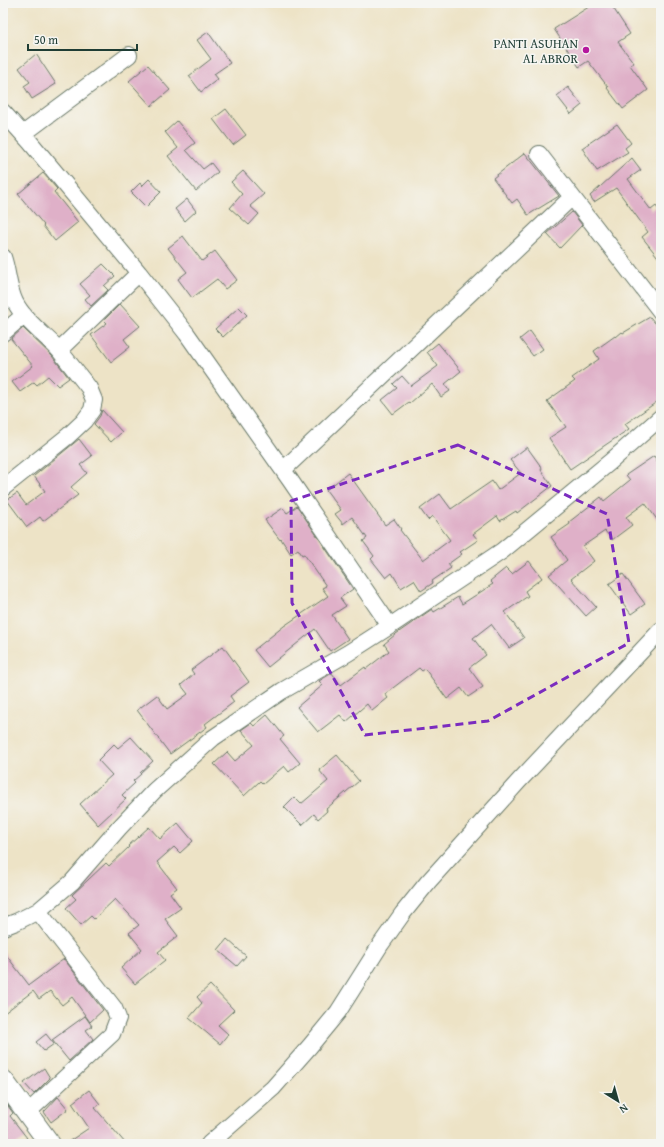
<svg xmlns="http://www.w3.org/2000/svg" width="664" height="1147" viewBox="0 0 664 1147" font-family="'Gentium Book Plus',serif">
<style>
.building{fill:#dfb0c8}
.lines{fill:none;stroke-linecap:round;stroke-linejoin:round}
.minor-casing{stroke:#677767;stroke-width:18}
.tertiary-casing{stroke:#677767;stroke-width:22}
.minor{stroke:#fff;stroke-width:16}
.tertiary{stroke:#fff;stroke-width:20}
.marked{fill:none;stroke:#7b2cbf;stroke-width:3;stroke-dasharray:8 5;stroke-linejoin:round}
.poi-dot{fill:#b5179e;stroke:#f6f6f2;stroke-width:1.5}
.labels{text-anchor:middle;stroke-width:3;stroke-linejoin:round;paint-order:stroke}
.poi-label{font-size:13px;fill:#1f3d34;stroke:#f6f6f2;text-anchor:end}
</style>
<rect width="100%" height="100%" fill="#f6f6f2"/>
<filter id="ink" filterUnits="userSpaceOnUse"><feTurbulence type="fractalNoise" baseFrequency=".025" numOctaves="2"/><feDisplacementMap in="SourceGraphic" scale="8" xChannelSelector="R" yChannelSelector="G"/><feConvolveMatrix kernelMatrix="1 2 1 2 8 2 1 2 1" color-interpolation-filters="sRGB"/></filter>
<filter id="wash" filterUnits="userSpaceOnUse"><feTurbulence type="fractalNoise" baseFrequency=".012" numOctaves="4" result="noise"/><feDisplacementMap in="SourceGraphic" scale="16" xChannelSelector="R" yChannelSelector="G"/><feGaussianBlur stdDeviation="0.9" result="paint"/><feColorMatrix in="noise" values="0 0 0 0 0 0 0 0 0 0 0 0 0 0 0 0 0 1.4 0 .05"/><feComposite in="paint" operator="in"/></filter>
<g filter="url(#wash)">
<rect width="100%" height="100%" fill="#ede3c6"/>
<g id="blocks">
<path class="building" d="M595,3h15l20,31 -12,8 16,21 -4,2 18,25 -25,19 -16,-21 1,-1 -20,-26 -9,6 -25,-38z
M208,32l22,31 -16,11 4,5 -17,13 -12,-16 22,-17 -14,-19z
M36,54l20,30 -24,15 -8,-13 6,-4 -11,-14z
M148,65l22,25 -19,16 -22,-25z
M568,87l14,18 -11,9 -14,-18z
M226,109l20,26 -13,10 -20,-26z
M177,121l18,22 -9,7 17,19 8,-6 7,9 -22,19 -28,-35 10,-8 -13,-16z
M617,124l14,19 -6,5 3,4 -31,19 -15,-23z
M525,153l34,43 -31,19 -11,-16 -5,4 -19,-25z
M632,158l9,12 -13,9 23,31 5,-4 5,7v48l-19,-24 6,-5 -32,-44 -22,14 -4,-6z
M243,171l21,23 -14,12 9,8 -10,11 -19,-17 12,-14 -11,-12z
M43,173l14,16 -3,3 24,30 -23,19 -12,-15 1,-1 -26,-31z
M149,179l12,13 -15,15 -15,-15 9,-9 2,3z
M187,199l9,12 -11,10 -10,-12z
M572,212l10,13 -22,23 -13,-14z
M183,236l19,25 13,-10 22,29 -12,9 -8,-10 -25,19 -14,-19 9,-7 -19,-24z
M103,264l12,12 -11,10 4,4 -17,16 -6,-7 5,-4 -10,-11z
M120,304l20,22 -16,13 6,8 -19,15 -20,-27 16,-12 -3,-3z
M239,307l8,8 -24,22 -8,-8z
M650,317l11,13v69l-36,25 4,5 -59,40 -21,-31 17,-11 -19,-26 28,-20 -3,-3 27,-19 -5,-8 21,-15 1,1 6,-5 1,1z
M23,328l29,28 17,22 -11,8 -10,-10 -11,9 -3,-3 -14,10 -8,-10 21,-16 -22,-27z
M530,331l13,18 -10,7 -13,-17z
M438,343l23,28 -16,13 5,7 -9,6 -9,-13 -22,19 -1,-1 -16,12 -11,-14 15,-12 -4,-4 9,-8 9,10 27,-20 -11,-14z
M102,410l20,22 -11,10 -17,-18 6,-8z
M79,439l13,17 -12,9 7,8 -16,14 7,8 -35,26 -3,-4 -13,10 -20,-27 10,-7 9,12 19,-14 -11,-15z
M527,447l15,21 -1,2 11,16 -35,27 -1,-2 -16,10 -3,-5 -24,18 5,6 -18,12 2,2 -14,10 3,4 -19,13 1,2 -12,8 -7,-11 -13,8 -9,-15 -6,5 -15,-19 3,-3 -11,-15 4,-3 -15,-21 -9,7 -8,-10 6,-4 -15,-20 22,-17 37,52 9,-6 7,10 -1,1 23,30 27,-20 -18,-24 -4,4 -8,-11 20,-15 11,15 41,-28 6,9 23,-17 -11,-13z
M654,456l7,11v58l-16,-22 -19,14 6,8 -20,15 -7,-9 -22,15 11,15 -23,18 25,28 -10,9 -37,-41 18,-15 -16,-23 19,-13 -1,-2 32,-25 3,4 26,-21 -4,-5z
M297,506l56,83 -13,9 6,8 -14,9 16,24 -18,12 -15,-22 -47,38 -14,-17 30,-24 44,-30 -6,-8 4,-2 -22,-32 -2,1 -4,-6 -7,5 -10,-15 -1,1 -15,-20 18,-12 4,5z
M529,561l13,17 -17,13 3,5 -23,16 19,26 -15,10 -18,-24 -18,14 13,17 -17,13 14,19 -15,10 -7,-9 -14,11 -22,-30 -3,2 -3,-3 -34,26 3,4 -16,13 -5,-7 -21,18 -6,-7 -22,17 -21,-25 26,-22 -4,-4 13,-8 9,12 24,-18 1,2 23,-18 -5,-7 12,-10 36,-25 2,3 24,-15 4,7 31,-20 -3,-3 16,-13 6,6z
M623,574l22,30 -14,10 -22,-30z
M223,646l26,36 -19,14 4,6 -29,22 2,3 -37,27 -33,-44 20,-15 10,14 21,-15 -7,-9 13,-11 -3,-4z
M267,715l17,21 -4,3 20,24 -11,9 -5,-6 -21,18 -3,-3 -16,15 -30,-32 13,-12 8,9 19,-16 -13,-15 10,-7 3,3z
M131,737l22,24 -13,12 1,1 -8,7 2,2 -13,12 4,4 -28,26 -18,-21 32,-29 -14,-15 16,-16 4,4z
M337,755l22,26 -33,28 1,2 -9,8 -4,-5 -12,11 -18,-18 10,-10 7,7 27,-23 -9,-11z
M178,823l15,18 -13,12 -6,-6 -17,15 20,26 -7,5 11,15 -16,11 13,17 -20,16 7,8 -30,24 -14,-16 21,-19 -13,-16 10,-8 -24,-26 -21,20 -3,-3 -10,9 -15,-17 10,-9 -4,-4 34,-32 3,3 20,-19 -1,-1 21,-19 11,12z
M227,939l19,17 -9,10 -19,-16z
M3,951l26,34 35,-26 39,51 -13,12 -18,-25 -10,8 -12,-14 -11,8 -6,-8 -30,23z
M210,985l24,25 -16,15 10,9 -8,10 -31,-26 13,-15 -5,-6z
M85,1016l7,10 -6,4 7,9 -24,22 -17,-21z
M46,1034l8,10 -10,7 -8,-9z
M44,1068l6,10 -16,16 -10,-11z
M89,1090l11,14 -5,4 31,36h-61l24,-16 -17,-25z
M58,1097l10,12 -17,13 -7,-10z
M3,1099l10,14 -3,3 17,22 -9,6h-15z"/>
</g>
</g>
<g filter="url(#ink)">
<use href="#blocks" fill-opacity="0" stroke="#677767" stroke-width="1"/>
<g class="lines">
<defs>
<path id="minor" d="M3,112l27,30 109,131 48,61 103,146 100,146
M23,134l106,-79
M539,154l122,158
M3,257c5,14 5,31 12,45 9,18 30,33 44,48
M3,333l21,-18
M283,470l289,-273
M3,488l65,-52 16,-15 8,-11 2,-10 -5,-12 -30,-38 80,-77
M3,927l13,-5 22,-11 34,-29 47,-54 35,-37 59,-53 69,-47 66,-38 42,-27 112,-75 108,-89 51,-45
M27,1113l85,-79 6,-16 -4,-10 -76,-97
M209,1144l64,-56 37,-42 28,-34 43,-68 22,-31 25,-31 90,-100 143,-152"/>
<path id="tertiary" d="M3,1080l47,64"/>
</defs>
<use href="#minor" class="minor-casing"/>
<use href="#tertiary" class="tertiary-casing"/>
<use href="#minor" class="minor"/>
<use href="#tertiary" class="tertiary"/>
</g>
</g>
<path class="marked" d="M458,445l149,69 22,129 -141,78 -123,14 -73,-132 -1,-102z"/>
<circle class="poi-dot" cx="586" cy="50" r="4"/>
<g class="labels">
<g class="poi-label">
<text x="578" y="48">PANTI ASUHAN<tspan x="578" dy="15">AL ABROR</tspan></text>
</g>
</g>
<rect width="664" height="1147" fill="none" stroke="#f6f6f2" stroke-width="16"/>
<g transform="translate(618 1101) rotate(143)" stroke="#f6f6f2" stroke-width="3" paint-order="stroke">
<path d="M0-3L7 15L0 10L-7 15Z" fill="#1f3d34"/>
<text y="-6" font-size="11" font-weight="bold" text-anchor="middle" fill="#1f3d34">N</text>
</g>
<path d="M28 44v6h109v-6" fill="none" stroke="#1f3d34" stroke-width="2"/>
<text x="34" y="44" font-size="12" fill="#1f3d34" stroke="#f6f6f2" stroke-width="3" paint-order="stroke">50 m</text>
</svg>
